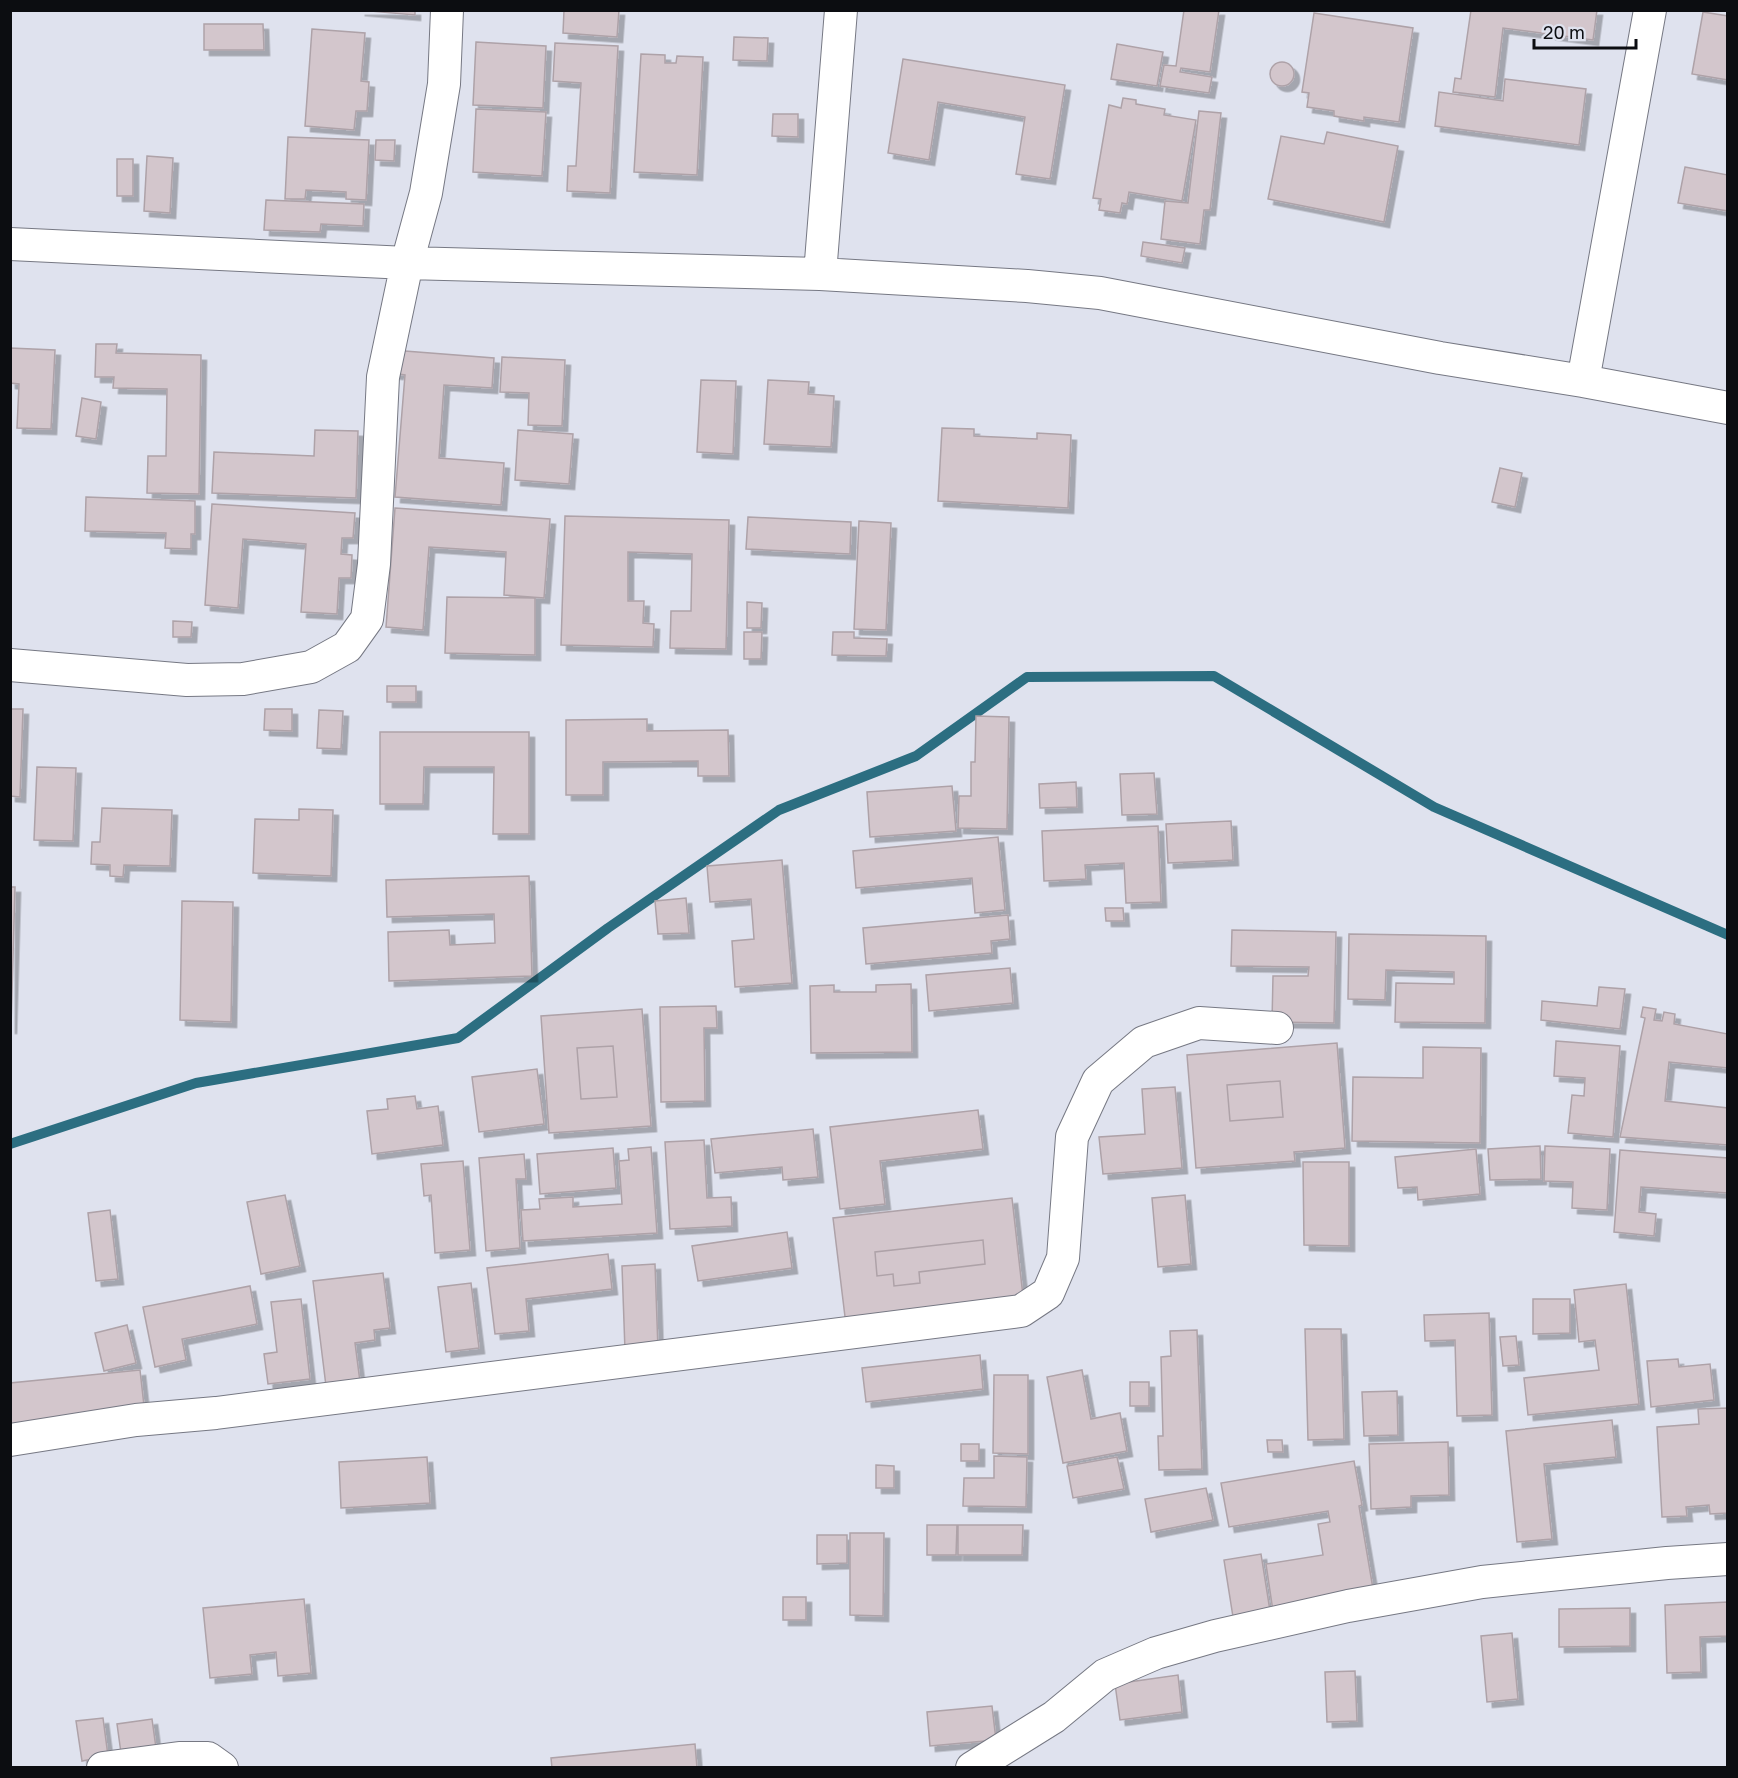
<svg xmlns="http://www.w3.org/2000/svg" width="1738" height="1778" viewBox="0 0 1738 1778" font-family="'Golos Text',sans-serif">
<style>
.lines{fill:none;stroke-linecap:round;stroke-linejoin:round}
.stream{stroke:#2c6e81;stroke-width:10}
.building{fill:#d3c6cc;stroke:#aea2a8;stroke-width:1.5;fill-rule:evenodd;filter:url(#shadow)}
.minor-casing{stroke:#767883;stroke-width:34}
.minor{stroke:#fff;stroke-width:32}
</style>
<defs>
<filter id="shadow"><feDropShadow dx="5.5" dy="5.5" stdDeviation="0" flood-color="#0004"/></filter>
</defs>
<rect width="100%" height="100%" fill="#dfe2ee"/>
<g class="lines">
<path class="stream" d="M10,1144l186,-61 262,-45 150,-110 171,-118 137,-54 111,-79 187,-1 220,131 294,128"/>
</g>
<path class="building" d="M359,10h56v5z
M564,10h55l-2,27 -54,-4z
M1184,10h35l-9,62 -29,-4 -1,4 32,5 -3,16 -49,-7 4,-21 12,1z
M1471,10h126l-4,30 -90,-12 -8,69 -42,-5 2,-14 6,1z
M1703,12l25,4v64l-36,-6z
M1314,13l99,15 -14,94 -35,-5v4l-30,-5v-5l-27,-4 2,-14 -7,-1z
M204,24h59l1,26h-60z
M312,29l53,4 -4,48 8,1 -2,29h-11l-2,19 -49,-4z
M734,37l34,1 -1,23 -34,-1z
M476,42l70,4 -3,62 -70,-3z
M555,43l63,3 -8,147 -43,-2 1,-25h8l5,-83 -28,-2z
M1117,44l46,8 -6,34 -46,-7z
M641,54l24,1v8h11l1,-7 26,1 -6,118 -63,-3z
M903,59l162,26 -15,94 -34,-5 9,-57 -87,-15 -9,58 -41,-7z
M1270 74a12 12 0 1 1 24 0a12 12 0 1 1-24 0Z
M1505,79l81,10 -7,56 -144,-19 4,-34 64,9z
M1123,98l13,2v4l29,5 -1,6 32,5 -14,81 -53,-9 -2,12 -5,-1 -2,10 -21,-3 2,-11 -8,-1 16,-93 12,3z
M476,109l70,3 -4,64 -69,-4z
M1199,111l22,2 -11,97h-6l-4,34 -39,-5 4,-38 23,2z
M773,114h25v23l-26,-1z
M1327,132l71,14 -14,76 -116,-23 13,-63 43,8z
M288,137l81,3 -3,60 -20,-1v-7l-40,-2 -1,9h-20z
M376,140h19l-1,21 -19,-1z
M147,156l26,2 -3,55 -26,-2z
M117,159h16v37h-16z
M1685,167l43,8v36l-50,-8z
M266,200l98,4 -1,22 -42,-2 -1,8 -56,-2z
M1143,242l42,6 -3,15 -41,-7z
M96,344h21l-1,9 85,2 -2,139 -52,-1 1,-37h18l1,-67 -54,-1 1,-11h-19z
M10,348l45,2 -4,79 -34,-1 2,-44 -9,-1z
M392,350l102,8 -2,30 -48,-3 -5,73 65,5 -3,42 -106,-8 10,-122 -14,-2z
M502,357l63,3 -3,66 -34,-1 1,-32 -29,-1z
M701,380l35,1 -3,73 -36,-2z
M768,380l41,2 -1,12 26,2 -3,51 -67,-3z
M82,398l19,4 -5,37 -20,-3z
M942,428l32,1v7l63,3v-6l34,2 -3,73 -130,-7z
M315,430l43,1 -2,67 -144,-5 2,-41 100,4z
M518,430l55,4 -4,50 -54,-4z
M1500,468l22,5 -7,34 -23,-5z
M86,497l109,4v33h-4v15l-26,-1 1,-15 -81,-2z
M212,504l143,9 -2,25h-11l-1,16 11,1 -1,23h-12l-2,36 -36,-2 5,-68 -63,-5 -5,69 -33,-3z
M395,508l155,11 -6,79 -40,-3 2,-43 -77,-5 -6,83 -37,-3z
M565,516l164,4 -3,129 -56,-1 1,-37h20l1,-57 -64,-2v49h16l-1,22 11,1 -1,23 -92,-2z
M748,517l103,5 -1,32 -104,-5z
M859,521l32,2 -5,107 -32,-1z
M447,597l88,1v57l-90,-2z
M747,602l15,1 -1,25h-14z
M173,621l19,1 -1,15h-18z
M744,632h18l-1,27h-17z
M833,632h21v6l33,1 -1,17 -54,-1z
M387,686h29v16h-29z
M10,709h13l-3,88 -10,-1z
M265,709h27v22l-28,-1z
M319,710l24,1 -2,38 -24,-1z
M976,716l33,1 -2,112 -49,-1 1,-32h12v-34h4z
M647,719v12l81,-1 1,46h-31v-15l-95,1v33h-37v-75z
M380,732h149v102h-36l1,-67h-70l-1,37h-43z
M37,767l39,1 -3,73 -39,-1z
M1154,773l3,41 -35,1 -2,-41z
M1076,782l1,25 -37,1 -1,-24z
M952,786l4,45 -86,6 -3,-45z
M102,808l70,2 -2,56 -46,-1 -1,12 -13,-1v-11l-19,-1 1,-22h8z
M299,809l34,1 -2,66 -78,-3 2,-54 44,1z
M1231,821l2,39 -65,3 -2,-39z
M1158,826l3,76 -35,1 -2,-40 -39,2 1,14 -42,2 -2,-50z
M998,837l7,73 -30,3 -3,-35 -116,10 -3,-37z
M782,860l10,123 -57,4 -3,-46 22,-2 -3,-40 -41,3 -3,-36z
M529,876l3,100 -143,5 -1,-49 61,-2 1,15 45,-2 -1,-29 -107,3 -1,-37z
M10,887h5l-4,141h-1z
M686,898l3,35 -31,1 -3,-33z
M182,901l51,1 -2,120 -51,-2z
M1105,908h18l1,13h-18z
M1008,915l2,24 -19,2 1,12 -126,11 -3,-36z
M1232,930l104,2 -2,91 -62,-1 1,-46h35l1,-9 -78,-1z
M1349,934l137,2 -1,87 -90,-1 1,-39 58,1v-12l-68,-2 -1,30 -37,-1z
M1010,968l3,35 -84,8 -3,-36z
M911,984l1,68 -101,1 -1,-67 24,-1v7h42v-7z
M1599,987l26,2 -5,40 -79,-9 1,-19 55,5z
M716,1006l1,22h-13l1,73 -44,1 -1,-95z
M1643,1007l13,2 -2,11 8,1 2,-9 11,2 -1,10 54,10v34l-59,-6 -4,39 63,7v37l-108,-8 25,-119 -4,-1z
M642,1009l9,117 -102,7 -8,-117zM613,1046l4,51 -36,2 -4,-51z
M1556,1041l64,5 -7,91 -45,-4 4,-38 12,1 1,-18 -31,-2z
M1337,1043l8,105 -51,4 1,9 -99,7 -9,-113zM1280,1081l3,36 -53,4 -3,-36z
M613,1046l4,51 -36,2 -4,-51z
M1423,1047l58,1 -1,95 -128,-2 1,-64 70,1z
M537,1069l7,55 -65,8 -7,-55z
M1280,1081l3,36 -53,4 -3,-36z
M1175,1087l7,81 -79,6 -4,-37 46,-3 -3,-45z
M415,1096l2,13 21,-3 5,39 -71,9 -5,-43 21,-2 -1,-10z
M978,1110l5,39 -103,12 5,43 -45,5 -10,-82z
M813,1129l5,48 -35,3 -1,-13 -67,6 -4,-34z
M704,1140l3,58 24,-1 1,29 -62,3 -5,-87z
M1540,1146l1,33 -51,1 -2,-31z
M1545,1146l65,3 -3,61 -35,-2 1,-26 -29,-1z
M651,1147l6,86 -134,8 -2,-31 19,-1 -1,-10 34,-2v10l49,-3 -3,-43 10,-1 -1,-11z
M613,1148l3,40 -76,6 -3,-40z
M1476,1149l4,45 -62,6 -1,-13 -19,1 -3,-31z
M1620,1150l108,8v35l-87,-6 -2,25 17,2 -2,22 -40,-4z
M524,1154l2,25h-10l4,69 -34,3 -7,-93z
M463,1161l7,89 -35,3 -4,-58 -7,1 -3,-32z
M1303,1162h46v84l-45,-1z
M285,1195l15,71 -39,8 -14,-72z
M1185,1195l6,69 -33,3 -6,-69z
M1012,1198l12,107 -178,20 -13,-107zM983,1240l2,24 -66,8 1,11 -26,3 -1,-12 -16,2 -2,-24z
M110,1210l8,69 -22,2 -8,-68z
M787,1232l5,36 -94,13 -6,-35z
M983,1240l2,24 -66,8 1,11 -26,3 -1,-12 -16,2 -2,-24z
M608,1254l4,35 -86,10 3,32 -34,3 -8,-66z
M655,1264l3,86 -33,1 -3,-85z
M383,1273l7,55 -16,2 1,10 -20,3 5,39 -34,4 -13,-105z
M471,1283l8,65 -33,4 -8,-65z
M1626,1284l13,120 -111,11 -4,-37 75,-8 -4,-30 -16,2 -5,-52z
M250,1286l7,38 -75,15 4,21 -31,7 -12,-60z
M301,1299l9,80 -42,5 -4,-30 13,-2 -6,-50z
M1533,1299h37v34l-37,1z
M1489,1313l3,102 -35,1 -2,-76 -30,1 -1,-26z
M127,1325l9,38 -32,8 -9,-38z
M1305,1329h36l3,110 -36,1z
M1197,1330l5,139 -43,1 -1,-34h5l-2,-79 10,-1 -1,-25z
M1516,1336l3,29 -16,1 -3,-29z
M980,1355l3,34 -117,13 -4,-34z
M1678,1359l1,8 31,-3 4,36 -63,7 -4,-46z
M140,1370l5,45 -135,12v-44z
M1082,1370l9,49 29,-6 7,38 -64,12 -16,-86z
M994,1375h34v79l-35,-1z
M1130,1382h19v24h-19z
M1397,1391l1,44 -34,1 -2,-44z
M1728,1408v105l-18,1 -1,-9 -23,2 1,9 -25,1 -5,-90 42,-3 -1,-15z
M1612,1420l4,37 -72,7 8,75 -35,3 -11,-111z
M1267,1440h15l1,12h-15z
M1448,1442l1,53 -38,1v11l-40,2 -2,-65z
M961,1444h18v17h-18z
M994,1456l33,1 -1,50 -63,-1 1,-28h30z
M427,1457l3,46 -89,5 -2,-46z
M1117,1457l7,32 -51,9 -6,-32z
M1354,1461l8,44 -3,1 15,89 -101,16 -7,-47 57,-9 -5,-31 12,-2 -2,-11 -99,16 -8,-44z
M876,1465l18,1v22h-18z
M1206,1488l7,32 -62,12 -6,-33z
M927,1525h30l-1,30h-29z
M958,1525h65l-1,30h-64z
M850,1533h34l-1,83 -33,-1z
M817,1535h30v28l-30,1z
M1261,1554l9,57 -37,6 -9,-57z
M783,1597h23v23h-23z
M304,1599l7,74 -33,3 -2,-24 -26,3 2,19 -42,4 -7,-70z
M1728,1602v34l-28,1 1,35 -34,1 -2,-68z
M1630,1608v38l-71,1v-38z
M1512,1633l6,66 -31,3 -6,-66z
M1355,1671l2,50 -30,1 -2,-50z
M1178,1675l4,37 -62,8 -5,-36z
M992,1706l4,34 -66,6 -3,-34z
M103,1718l5,38 -26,5 -6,-40z
M152,1719l4,29 -35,5 -4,-29z
M695,1744l2,24h-145l-1,-10z"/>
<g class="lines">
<defs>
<path id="minor" d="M10,244l397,19 413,11 21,-264
M820,274l207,12 73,7 340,65 143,23 145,27
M1583,381l67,-371
M10,665l177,15 56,-1 68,-12 36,-20 20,-28 7,-55 9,-187 24,-114 19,-70 18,-109 3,-74
M10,1440l126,-20 80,-7 805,-102 27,-18 15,-35 9,-121 26,-56 46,-39 55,-19 78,5
M103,1768l76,-10h29l14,10
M972,1768l82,-51 51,-42 51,-22 59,-17 133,-30 134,-24 185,-19 61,-4"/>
</defs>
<use href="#minor" class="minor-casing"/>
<use href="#minor" class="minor"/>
</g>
<rect width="1738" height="1778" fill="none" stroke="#0c0d11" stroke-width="24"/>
<path d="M1534 39v9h102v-9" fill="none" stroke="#0c0d11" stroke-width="3"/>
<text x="1543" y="39" font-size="18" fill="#0c0d11" stroke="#dfe2ee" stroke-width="4.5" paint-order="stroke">20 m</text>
</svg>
